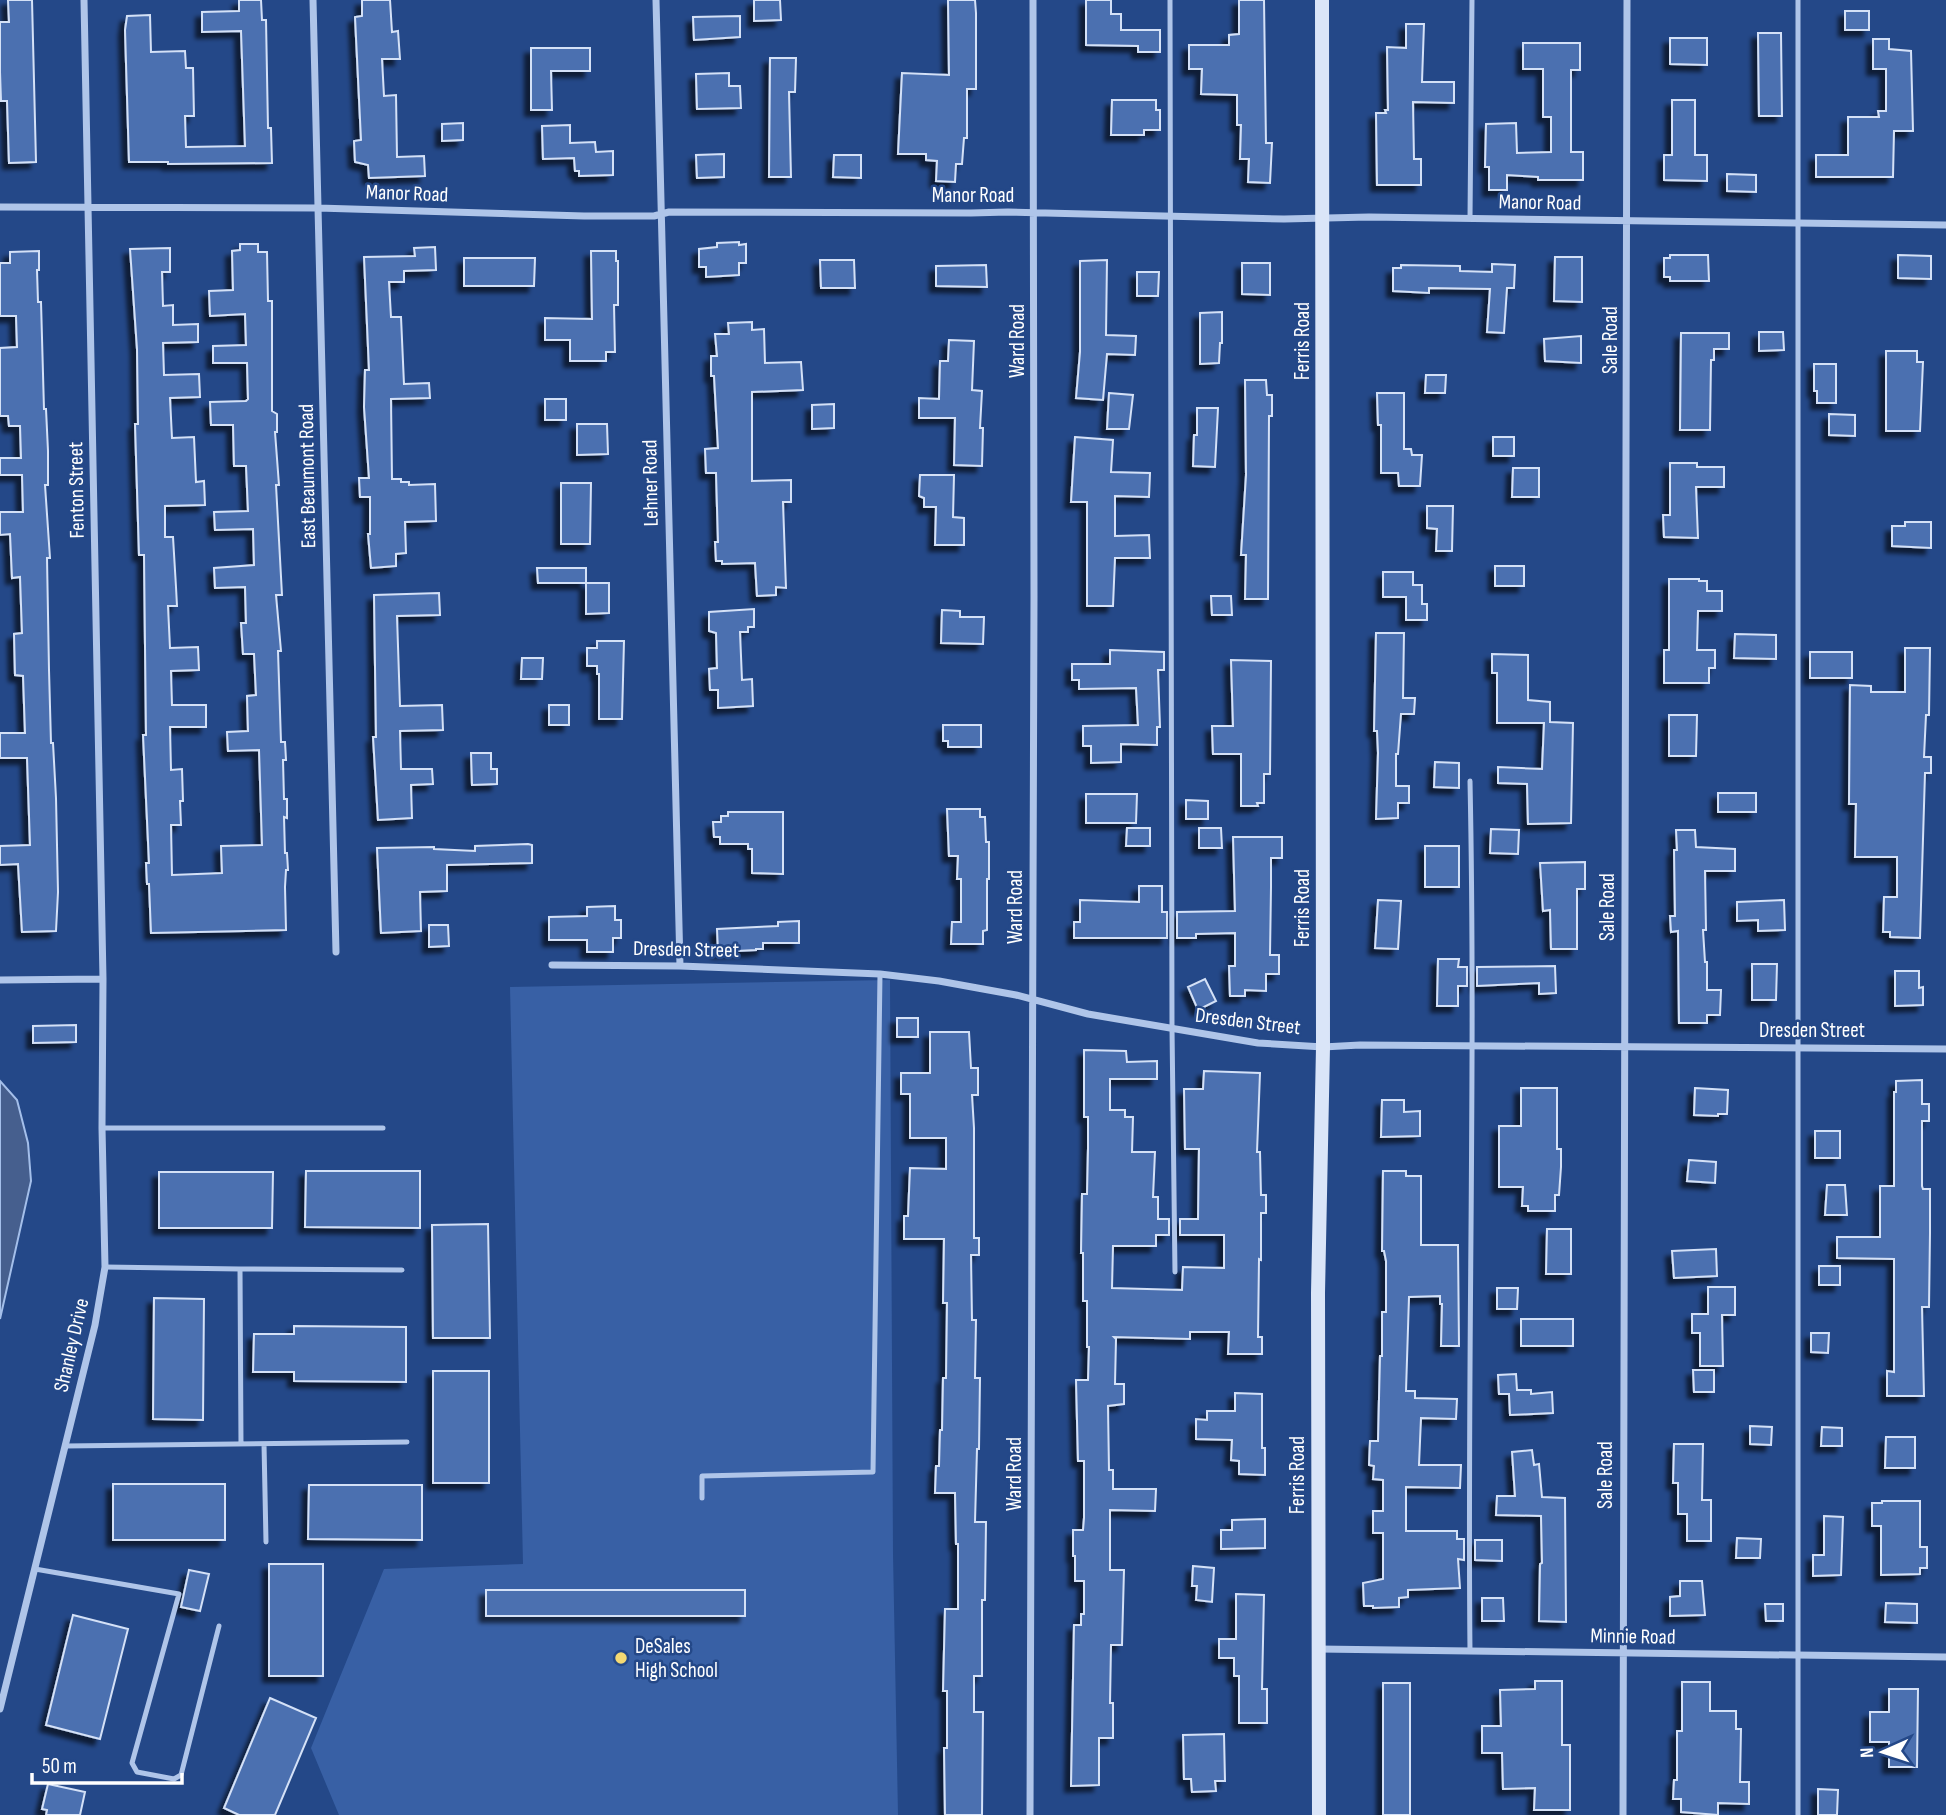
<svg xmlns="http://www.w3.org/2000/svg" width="1946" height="1815" viewBox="0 0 1946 1815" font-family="'Sofia Sans Condensed',sans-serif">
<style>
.green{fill:#3860a5}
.water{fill:#465f8e;stroke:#a4bfea;stroke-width:2}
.building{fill:#4c70b0;stroke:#d4e1f7;stroke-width:2;filter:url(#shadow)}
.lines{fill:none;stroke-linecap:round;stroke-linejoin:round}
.lane{stroke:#afc5e9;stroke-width:5}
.street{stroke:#afc5e9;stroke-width:7}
.secondary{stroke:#dae5f8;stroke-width:14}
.poi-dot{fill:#f4d973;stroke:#244888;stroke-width:2.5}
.labels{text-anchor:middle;stroke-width:5;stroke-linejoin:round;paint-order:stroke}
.street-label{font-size:21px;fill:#fff;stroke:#244888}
.poi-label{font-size:21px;fill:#fff;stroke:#244888;text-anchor:start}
</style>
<defs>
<filter id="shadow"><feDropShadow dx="-6" dy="6" stdDeviation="2" flood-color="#0009"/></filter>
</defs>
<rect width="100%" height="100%" fill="#244888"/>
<path class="green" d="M890,980l3,574 5,261h-559l-28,-67 73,-179 139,-5 -13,-577z"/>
<path class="water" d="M0,1081l17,19 11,43 3,38 -31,138z"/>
<path class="building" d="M8,0h24l4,162 -27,1 -2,-62h-6l-1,-29v-50h9z
M239,0h22l1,20h4l2,108h3l1,35 -104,1v-2h-39l-4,-132 2,-14 23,-1 1,37 34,-1 1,17h7l1,48h-9l1,31 59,-1 -4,-115 -39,1v-20l37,-1z
M362,0h28l2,32 6,-1 2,28h-18l2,37 12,-1 1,62 27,-1 1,20 -56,2 -1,-13 -13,-3 -1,-21 7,-1 -6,-123 7,-1z
M754,0h26l1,20 -27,1z
M948,0h27l1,13v76h-9v49h-3l-2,26h-6l-1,18 -19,-1 1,-20 -11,-1v-6h-28l4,-81 47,2z
M1086,0h25v14h10v16h39v22h-22v-6l-52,-1z
M1239,0h25l2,143h6l-2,40 -22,-1 1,-23h-9l1,-34h-4v-30l-36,-1 1,-25h-13v-24h40v-10l10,-1z
M1845,11h24v19h-24z
M740,16v21l-46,3 -1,-23z
M1406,24h18l-2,58h32v21l-41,-1 1,57h7v26h-44l-1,-72h10l-1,-3h3l-1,-63 19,1z
M1758,33h23l1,83h-23z
M1670,38h37v27l-37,-1z
M1873,39h16v10l22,2 2,80h-19l-1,46h-77v-22h32v-38h31l-1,-6h8v-42h-13z
M1523,43h57v27h-9v82h12v28h-45v-3l-31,-2v15h-18v-23h-4l1,-43 30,-1 1,30 34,-1v-35h-8v-48h-20z
M531,48h59v23h-39l1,39h-21z
M770,58h26l-1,34h-6l2,85h-22z
M729,73v13h11l1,22 -44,1 -1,-35z
M1112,100h44v10h4v20h-16v5h-33z
M1672,100h23v55h12v26l-43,-1v-25h8z
M463,123v17l-21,1v-17z
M570,125v18l25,-1 1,10 17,-1v24l-34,1v-5h-4l-1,-13 -31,1 -1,-33z
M724,154v23l-27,1 -1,-23z
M834,155h27v23l-28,-1z
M1727,174l29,1v17l-29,-1z
M739,242v3l7,-1v19h-7v12l-33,2v-10h-7v-18l18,-2v-4z
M240,244h18v8h9l1,49h4v110l5,3v18h-2l4,53h-3l6,110h-6l5,56h-3l3,91h4l1,18h-3l1,39h3v19l-3,-1 1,36h2l1,17h-2l-1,17 1,43 -135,3 -2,-49h-2l-1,-21h3l-6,-128h3l-2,-180h-5l-4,-131h3l-1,-75 -7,-100 40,-1v24h-8l1,34 10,-1v20l25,-1v18l-35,1 1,32 35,-1 1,23 -30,1 2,40 22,-1 2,45 8,-1 1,24 -40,1v31h8l3,50 1,19h-9l2,42 28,-1 1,23 -28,1 1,34h34v22h-36l1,43 11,-1 1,32h-3l1,24h-10l1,50 50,-2 -1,-27 41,-1 -3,-95 -31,1 -1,-19 21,-1 -1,-35 9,-1 -2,-41h-11l-2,-31h5l-1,-36 -30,1 -1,-20 40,-3 -1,-36 -38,1 -1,-18 34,-1 -2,-45h-12l-1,-41h-22l-1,-23 36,-1 2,-2 -1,-36h-34v-17l33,-1 -1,-31 -35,2 -1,-25 24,-1 -1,-39 8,-1z
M435,247l1,23 -32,1v11h-15l2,35h10l3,67 25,-1 1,15 -39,1 1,80h9v3h8v3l26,-1 1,37 -31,1 1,31 -10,1v12l-25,2 -3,-34h2v-37h-10l-1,-19h10l-5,-71 1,-37h4l-5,-113 51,-1 -1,-8z
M39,251v19h-2l1,32h3l3,107h2l2,42v34h-3l5,73h-3l2,112 2,73h2l3,55 2,94 -2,39 -34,1 -4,-68 -18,1v-19l30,-1 -3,-87h-27v-25h25l-2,-57 -8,-1 -1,-41 8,-1 -2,-56 -8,1 -2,-44 -10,1v-23h23l-1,-37h-22v-17h21l-1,-32h-11l-1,-10h-8v-68l17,-1 -1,-31h-16v-53h10v-11z
M591,251h25v10h2v44h-4l1,47h-9v9h-36v-21h-25v-22l47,1z
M1670,255h38l1,26h-39v-4h-6v-19h6z
M1898,255l33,1v23l-33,-1z
M1555,257h27v45l-28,-1z
M464,258h71l-1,28h-70z
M820,260h34l1,28h-34z
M1107,260l-1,75 30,1 -1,19 -28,-1 -4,46 -27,-2 4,-46v-91z
M1242,263h28v32l-28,-1z
M1492,264l23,1 -1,23h-7l-3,45 -17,-1 3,-43 -61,-1v5l-36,-2v-23h8v-3l59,1v5l32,1z
M986,265l1,22 -51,-1v-20z
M1137,272h22l-1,24h-21z
M1222,312v31h-2l-1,20 -19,1v-51z
M752,322v8l12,-1 1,34 36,-1 2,28 -51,2v89l39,-1v22h-8l3,86 -10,-1v8l-19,1 -2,-33 -33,1v-3h-6l-1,-19h3l-2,-69h-10l-1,-24 13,-1 -4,-72h-3v-20h6l-2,-22h14l-1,-11z
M1759,332h24l1,18 -25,1z
M1681,333h48v16h-15v11h-3l-1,70h-30z
M1581,336v27l-36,-2 -1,-22z
M949,340l25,1 -2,49 10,1 -2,37h3l-1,38 -28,-1 1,-47h-36v-20l20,1 1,-38h8z
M1886,351h31v11h6l-3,69h-34z
M1814,364h22v39h-19v-12h-3z
M1426,375h20l-1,18h-20z
M1245,380h21l1,15h5v21h-3l-1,183h-23l1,-44h-5l5,-80z
M1109,393l24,2 -4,34h-22z
M1377,393h27v56h7l1,6h10l-2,31h-21l-1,-13h-17v-48h-3z
M545,399h21v21h-21z
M834,404v24l-22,1v-24z
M1197,408h21l-3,59 -22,-1 1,-31h3z
M1829,414l26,1v21l-26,-1z
M577,424h30l1,30 -31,1z
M1075,437l38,3 -2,32 39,1 -1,24 -34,-1v40l34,-1 1,23h-35l-2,48h-26v-104h-16z
M1493,437h21v19h-21z
M1670,463h27v4h27v20h-28l2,51 -34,-1 -1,-22h7z
M1513,468h26v29h-27z
M920,475h34l-1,42 11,1v27h-29l1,-38h-12v-9l-5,-2z
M561,483h30l-1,61h-29z
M1427,506h26l-1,45h-16l1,-22 -10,-1z
M1905,522h26v26l-39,-2v-20h13z
M1495,566h29v20h-29z
M537,568h49v15h-48z
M1383,572h30v13h9v19h5v16h-21v-23h-23z
M1669,579h30v2h8v10h15v20h-24l-1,39h18v18h-6v15h-45v-33h5z
M586,583h23v30l-23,1z
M439,593l1,22 -43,1 3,90 42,-1 1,25 -43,1 1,38h31l1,15 -22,1 1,33 -34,2 -5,-83h3l-2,-142z
M1211,596h20l1,19h-20z
M754,609v18h-6v5h-8l2,48 10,-1 1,27 -35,2v-18h-8l-1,-21 8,-1 -1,-35 -7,-2v-19z
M942,610l18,1v6h24l-1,27 -42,-1z
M1376,633h28l-1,65h12l-1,16h-13l-3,40h-2v32h13v17h-11v15l-22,1 2,-66 -1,-22h-3z
M1735,634l41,1v24l-42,-1z
M597,641h27l-2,78h-23v-45h-2v-8h-10v-18h10z
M1905,648h25l-1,67h-3l-2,42h7v16h-6l-5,165 -30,-1v-5h-7l1,-35h13v-40h-42l1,-53h-7l1,-119 21,1v6h34z
M1110,650l54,2v18h-6l2,57h-3v18l-36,-1v18l-30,1v-17h-8v-20l55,-1 -2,-37 -57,1v-9h-7v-16h38z
M1810,652h42v26h-42z
M1492,654l36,1v45l22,2v20l23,1 -2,100 -43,1 -1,-40 -29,-1v-16l44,2 2,-46h-47v-50h-5z
M522,658h21l-1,21h-21z
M1231,660l40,1 -1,113h-6v29h-7l1,3h-17v-52h-28l-1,-28h21z
M549,705h20v20h-20z
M1669,715h28l-1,41h-27z
M943,725h38v22h-33v-6h-5z
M471,753h20v16h6v15l-25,1z
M1435,762l24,1v25l-25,-1z
M1718,793h38v19h-38z
M1086,794h51l-1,29h-50z
M1186,800l22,1v18h-22z
M947,809h33v8h5l1,25h3v37h-2v51l-4,1v13h-32l1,-22h9v-43h-4l1,-23h-9z
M728,812h55v62l-31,-1v-24h-4v-5h-28v-7h-6l-1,-15h8v-6h7z
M1127,828h23v18h-24z
M1199,828h22l1,20h-23z
M1491,829l28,1 -1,24 -28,-1z
M1676,830h19l1,17 39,2v22h-30l1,59h-3l2,32h2v28h14l-1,25h-13v8h-28l-1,-92 -7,1 -1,-16h5l-1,-66h3z
M1233,837h49v21h-11v29l-1,68h9v19h-13v17l-21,-1v6h-15l-1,-30h6v-33l-39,1v4h-19v-26l58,-1z
M528,844l4,1v18l-85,2v26l-27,1 1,39 -40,2 -4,-85 57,-1v2l41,2v-5z
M1425,846h34v41h-34z
M1585,862v27h-8v60h-26l-1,-39 -7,1 -3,-48z
M1139,886h23v26h5v26h-93v-16h6v-22l59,2z
M1378,900l23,1 -3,48 -23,-1z
M1784,900l1,30 -27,1v-11l-21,1v-19z
M615,906v14h6v18h-8v14h-26v-12h-38v-23l38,-1v-9z
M799,921v22h-36v6h-7v1l-38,2 -1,-23 61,-3v-4z
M429,925h19l1,21 -20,1z
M1438,959h21l-1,8h9v19h-9v20h-21z
M1752,964h25l-1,36h-24z
M1555,966l1,27 -17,1v-11l-62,3v-19z
M1895,971h24v17l4,-1v18l-28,1z
M1205,979l11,22 -18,9 -10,-23z
M897,1018h21v19h-21z
M76,1025v17l-43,1v-17z
M930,1032h39l2,36h7v27h-6l2,33v110h5v17h-8l1,65h4l-1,58h5l-1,71h-2l-2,73h11l-1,78h-3v76h-8v36h9l-1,103h-37l-1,-67h3v-57h-4l2,-82h13v-65h-2l-1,-51h-20l1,-27h3l1,-36h2l1,-52h3l1,-75h-4l1,-64h-40v-23h4l2,-48 36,1v-31h-36v-44h-9v-21h29z
M1084,1050l42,1 1,11 30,-1v18h-47v31h15v7h8l-1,35h23l-2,45h5v22h11v16h-13v11h-43l-1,42 70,2 1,-23 41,1v-33h-44v-16h18l1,-70h-14l-1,-60h19l1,-18 56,2 -3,79h3l1,43h5v18h-5v47l-2,-1 -1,78h4v17h-34l1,-22h-39v7l-76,-2 2,2 -1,45h9v20l-16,2 1,64h4v19h43l-1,22 -45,-1v60h14l-2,75h-11l-1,58h3v35h-14v47l-28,1 3,-161h7v-11h3v-33h-9v-25h-2v-26h10l1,-12v-57h-6l-2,-81h12l1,-33h-2v-46h-4v-48h-2l1,-59h5l1,-45v-32h-4z
M1922,1080v24h7v17h-7v65l1,3h7v44l-1,74h-7l2,89h-37v-25l7,1v-113l-57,-1v-21h43v-51h14v-94h2v-11z
M1521,1088h36v61h4v18l-2,28h-4v16h-27v-5h-6l1,-19h-24v-61h22z
M1695,1088l33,2 -1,24h-9v2l-24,-1z
M1382,1100h22v12l16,-1v25l-39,1z
M1815,1131h25v27h-25z
M1689,1160l27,2 -1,21 -28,-2z
M306,1171h114v57l-115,-1z
M1383,1171h23v5h15v69h37l1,101h-18l1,-42h-2v-8l-31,1 -3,94h9v7l42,1 -1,20 -35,-1 -2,47h42l-1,23 -54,-1v44h51v8h7v21l-6,-1 2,29 -52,2v7l-9,1v9l-26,1v-2h-9l-1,-23 20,-4v-46h-10v-22h10v-31l-10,-1 1,-13 -5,-1 1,-24h8l2,-85h2v-44h4v-51l-2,-10h-2z
M159,1172h114l-1,56h-113z
M1827,1185h18l2,30h-22z
M488,1224l2,114h-57l-1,-113z
M1547,1229h24v45h-25z
M1716,1249l1,27 -43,2 -2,-27z
M1819,1266h21v19h-21z
M1708,1287h27v28h-13l1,51h-23v-33h-8v-19h16z
M1497,1288h21l-1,21h-20z
M154,1298l50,1 -1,121 -50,-1z
M1521,1319h52v27h-52z
M294,1326l112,1v55l-112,-1v-9h-41l1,-38h40z
M1811,1333h18l-1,20 -17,-1z
M1693,1370h21v22h-20z
M433,1371h56v112h-56z
M1516,1374l1,16h14v4l21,-2 1,21 -43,2 -1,-21h-10l-1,-19z
M1235,1393l27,1v54h3v27l-26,-1v-13l-8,-1 1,-20 -36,-1v-20l11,1v-9h28z
M1750,1426l22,1 -1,18 -21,-1z
M1822,1427l20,1v18h-21z
M1886,1437h29v31h-30z
M1674,1444h29l-1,56h9v41h-24v-27h-9v-31h-5z
M1532,1450l2,15 5,-1 3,33 23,1 1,124 -27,-1 1,-57 2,-1 -1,-47 -45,-1 1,-19h18l-3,-44z
M113,1484h112v56h-112z
M309,1485h113v55l-114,-1z
M1882,1501h38v46h7v21h-7v6l-39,1v-49h-9v-23h10z
M1824,1516l19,1 -2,58 -28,1v-21h11z
M1265,1519v29l-44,1v-19h11v-10z
M1737,1538l24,1 -1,19h-24z
M1475,1540h27v21l-27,-1z
M269,1564h54v112h-54z
M1193,1566l21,2 -2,34 -16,-2 1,-14h-5z
M189,1570l20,4 -9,37 -19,-4z
M1680,1581h22l3,34 -35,1v-19l10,-1z
M486,1590h259v26h-259z
M1236,1594l28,1 -2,94h5v34h-28v-47h-5v-18h-15v-19h17z
M1482,1598h21l1,23h-22z
M1886,1603l31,1v19l-32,-1z
M1765,1604h18v17h-17z
M73,1615l55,14 -28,110 -54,-14z
M1535,1681h27v64h8v65h-36l1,-22 -32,1 -1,-36h-20v-27h19l-1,-36 35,-1z
M1682,1682h28v29h26v18h5l-1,53h9v22l-31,-1v12l-37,-3v-13h-8l1,-19h3v-49h5z
M1383,1683h27v132h-27z
M1889,1689h29l-1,78h-28v-25h-19v-30h19z
M270,1698l46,20 -41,97h-36l-15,-7z
M1224,1734l1,47h-10l1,10 -24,1 -1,-13h-7l-1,-44z
M48,1784l37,8 -5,23h-34l1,-5 -5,-1z
M1818,1789l20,1 -1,25h-19z"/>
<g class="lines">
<path class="lane" d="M1170,0l2,1028 3,244
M1470,218l2,-218
M102,1128h281
M105,1267l135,2 1,175
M240,1269l162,1
M264,1444l2,98
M65,1446l342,-4
M702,1498v-22l171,-4 7,-498
M35,1569l144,25 -47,169 5,9 37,7 7,-4 38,-149
M1470,1651c-3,-290 6,-580 0,-870
M1798,1815v-1815"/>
<path class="street" d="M313,0l23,952
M656,0l24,966
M0,207l318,1 266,8h70l15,-4 302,1 37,-1 276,7 85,-2 577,8
M552,965l128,1 200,8 59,7 77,14 72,19 170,29 65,4 37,-2 586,4
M0,980l103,-1
M1319,1649l627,8
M0,1709l95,-384 10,-58 -3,-139 1,-149 -19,-979
M1030,1815l4,-1219 -1,-596
M1623,1815l4,-1815"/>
<path class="secondary" d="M1319,1815l-1,-522 5,-246 -1,-1047"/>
</g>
<circle class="poi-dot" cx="621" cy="1658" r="7"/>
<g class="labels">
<g class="street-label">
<text transform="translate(407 193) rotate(2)" y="7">Manor Road</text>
<text x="973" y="202">Manor Road</text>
<text transform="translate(1540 202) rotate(1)" y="7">Manor Road</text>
<text transform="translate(1610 340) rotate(-90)" y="7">Sale Road</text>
<text transform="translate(1017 341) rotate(-90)" y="7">Ward Road</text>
<text transform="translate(1302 341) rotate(-90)" y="7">Ferris Road</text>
<text transform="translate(307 476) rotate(-91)" y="7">East Beaumont Road</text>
<text transform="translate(650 483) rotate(-91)" y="7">Lehner Road</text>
<text transform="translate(76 490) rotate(-91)" y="7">Fenton Street</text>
<text transform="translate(1015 907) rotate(-90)" y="7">Ward Road</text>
<text transform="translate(1607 907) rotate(-90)" y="7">Sale Road</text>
<text transform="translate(1302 908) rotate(-90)" y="7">Ferris Road</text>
<text transform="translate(686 949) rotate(1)" y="7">Dresden Street</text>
<text transform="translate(1248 1021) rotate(7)" y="7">Dresden Street</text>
<text x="1812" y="1037">Dresden Street</text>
<text transform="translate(71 1345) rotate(-77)" y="7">Shanley Drive</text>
<text transform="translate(1014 1474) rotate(-90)" y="7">Ward Road</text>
<text transform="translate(1297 1475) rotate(-90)" y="7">Ferris Road</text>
<text transform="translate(1605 1475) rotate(-90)" y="7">Sale Road</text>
<text transform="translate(1633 1636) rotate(1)" y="7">Minnie Road</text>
</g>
<g class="poi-label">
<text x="635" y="1653">DeSales<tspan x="635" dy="24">High School</tspan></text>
</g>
</g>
<g transform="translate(1883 1752) rotate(267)" stroke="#244888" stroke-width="5" paint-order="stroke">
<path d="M0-5L12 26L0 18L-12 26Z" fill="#ffffff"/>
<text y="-10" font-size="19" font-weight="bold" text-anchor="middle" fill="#ffffff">N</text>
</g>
<path d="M32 1773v10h150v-10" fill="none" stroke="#ffffff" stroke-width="3.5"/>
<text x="42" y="1773" font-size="21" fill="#ffffff" stroke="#244888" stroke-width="5" paint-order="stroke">50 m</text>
</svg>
